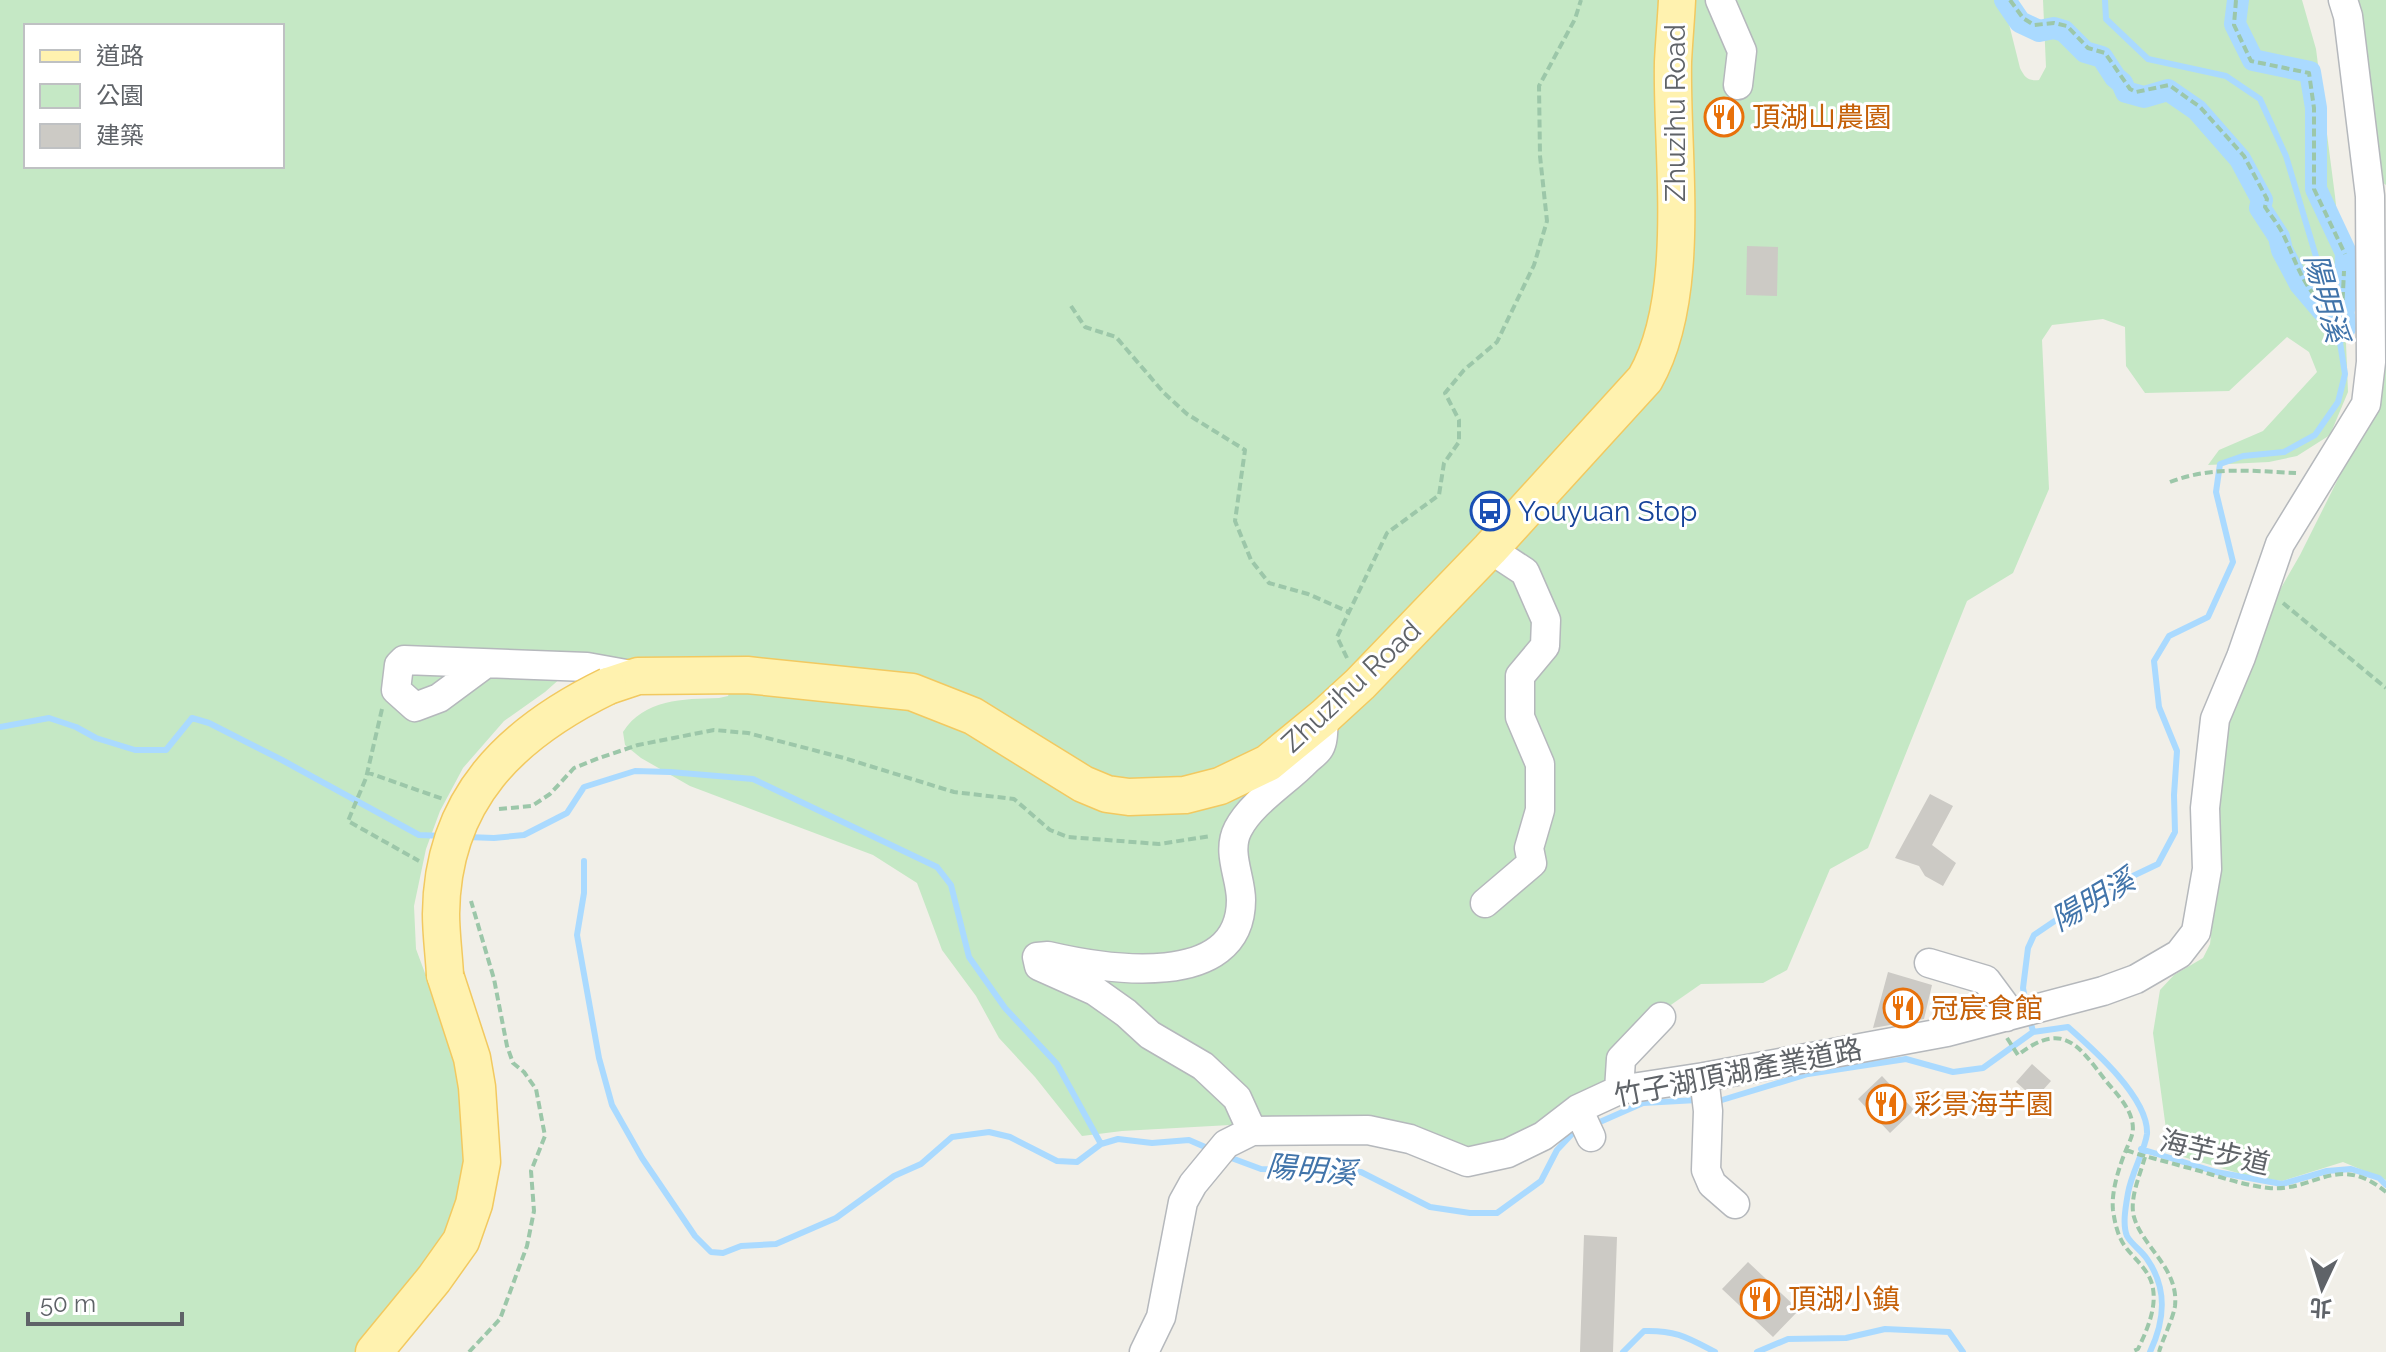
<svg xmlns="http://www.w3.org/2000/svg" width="2386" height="1352" viewBox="0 0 2386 1352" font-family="Raleway,'Noto Sans TC',sans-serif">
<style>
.green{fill:#c5e8c5;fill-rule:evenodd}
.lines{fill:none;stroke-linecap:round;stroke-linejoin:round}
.stream{stroke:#aadaff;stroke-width:6}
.canal{stroke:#aadaff;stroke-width:22}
.building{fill:#cccac5}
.minor-casing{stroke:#b5b8bc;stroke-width:31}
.major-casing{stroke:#f2c960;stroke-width:39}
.path{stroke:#9cc7a9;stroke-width:4;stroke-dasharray:8 4;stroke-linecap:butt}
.minor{stroke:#fff;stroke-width:28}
.major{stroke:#fff2af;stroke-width:36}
.major-bridge-casing{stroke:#f2c960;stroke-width:39;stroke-linecap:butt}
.major-bridge{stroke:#fff2af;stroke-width:36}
.labels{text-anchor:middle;stroke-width:6;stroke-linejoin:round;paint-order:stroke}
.street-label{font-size:28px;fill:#5f6368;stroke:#fff}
.food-label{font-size:28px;fill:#c56008;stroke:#fff;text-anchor:start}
.transit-label{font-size:28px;fill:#164399;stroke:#fff;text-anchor:start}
.water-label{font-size:30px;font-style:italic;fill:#4174aa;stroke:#fff}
</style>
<rect width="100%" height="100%" fill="#f1efe8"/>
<path class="green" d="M0,0h2003l17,68c5,10 8,13 19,12l7,-13 -3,-67h259l14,49 19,147 8,74 5,122 -18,43 -33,21 -28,6 -61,3 11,-15 44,-19 54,-59 -8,-20 -22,-15 -58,54 -84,2 -19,-27 -1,-39 -22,-8 -51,6 -10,15 7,149 -36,84 -46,28 -99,247 -38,21 -43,101 -24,13 -62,1 -46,32 -48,69 -103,58 -30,7 -208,-27 -144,8 -40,5 -47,-59 -36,-39 -23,-42 -34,-46 -25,-67 -44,-28 -183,-69 -49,-28 -16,-13 -2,-13c21,-33 60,-33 96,-34l9,-2 4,-10 -152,-25 -35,31 -41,29 -41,47 -23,43 -14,38 -12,57 2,43 41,110 11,92 -5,53 -44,77 -60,71h-359zM26,26h256v140h-256z
M2354,0h32v185l-4,-3z
M2386,285v895l-43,-18 -61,19 -34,-5 -85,-25 3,-22 -13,-96 7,-43 14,-15 29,-17 7,-14 6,-52 4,-117 9,-50 34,-96 18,-41 19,-33 74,-148z"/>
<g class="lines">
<path class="stream" d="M0,727l49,-9 27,9 20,11 39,12h31l26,-32 17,5 73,37 137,75 25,1
M467,837l27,1 30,-3 43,-22 17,-26 51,-16 35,1 83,7 184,88 14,18 18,72 36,51 52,56 44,80
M584,861v32l-7,42 22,123 13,47 30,53 53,78 16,16 12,1 18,-7 35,-2 60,-26 58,-42 27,-12 31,-27 37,-5 21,5 47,24 20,1 24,-18 17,-5 34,4 37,-3 23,10
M2026,1004l-3,-16 5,-40 6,-13 59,-40 65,-31 17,-32 -1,-37 3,-44 -18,-44 -5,-46 15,-25 39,-19 25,-55 -17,-70 4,-28 23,-8 41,-4 31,-17 23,-33 7,-28 -7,-44 -52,-174 -26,-57 -34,-23 -78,-17 -42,-40 -1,-19
M2033,1032l35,-5c25,22 81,71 79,107 -2,16 -16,40 -19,59 -2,12 -6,31 -1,43 4,8 15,15 20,23 21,30 18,61 3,93
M1712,1100h10l86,-26 98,-15 47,13 30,-4 50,-36 -3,-13
M1593,1125l50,-22 54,-3
M2141,1149l75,23 66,12 45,-13 24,-2 28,9 7,7
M1226,1156l35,13 100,3 69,35 40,6h27l44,-32 16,-31 15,-16 7,-3
M1623,1352l21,-21c32,-1 44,7 71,21
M1757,1352l31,-13 58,-1 39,-9 64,3 14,20"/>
<path class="canal" d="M2005,0l15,22 19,9 15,-3 10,3 21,21 17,5 13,20 7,6 4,9 18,5 24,-7 29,20 43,49 22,41 -2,8 19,29 3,13 18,34 23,27 11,4
M2238,0l-3,24 18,36 57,12 6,36v81l30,64 -2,57
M2338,333l7,-5 -1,-13"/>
</g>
<path class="building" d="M1747,246l31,1 -1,49 -31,-1z
M1930,794l23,12 -21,39 24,18 -13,23 -18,-10 -6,-10 -24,-8z
M1888,972l44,13 -8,34 -51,9z
M2032,1064l19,17 -16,18 -19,-17z
M1882,1076l32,34 -24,23 -32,-34z
M1584,1235l33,2 -4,115h-33z
M1748,1262l51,48 -26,27 -51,-48z"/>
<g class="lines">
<defs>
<path id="minor" d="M1720,0l22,51 -4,34
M485,664l-46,34 -24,9 -19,-17 3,-25 5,-5 183,7 50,9
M1485,903l47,-40 -3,-15 11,-38v-46l-20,-47v-41l25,-30 1,-26 -21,-48 -35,-23
M1929,963l57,17 20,27v10
M1704,1077l4,34 -2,59 6,14 23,20
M1619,1090l2,-31 40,-42
M1578,1109l13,28
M1252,1131l-15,-33 -34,-32 -53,-31 -24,-22 -31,-22 -56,-25 -2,-9 11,-1c56,13 193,36 193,-56 0,-23 -15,-48 -3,-71 14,-27 48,-47 69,-69 3,-3 11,-8 13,-13 4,-7 3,-21 4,-30
M1144,1352l17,-35 22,-115 10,-18 33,-40 26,-13 116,-1 42,9 57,23 41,-9 35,-17 35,-27 41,-19 85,-13 243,-45 156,-41 33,-12 43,-25 17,-22 11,-63 -2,-61 10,-89 26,-62 39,-113 86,-140 5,-42 -1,-166 -22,-180 -5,-16"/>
<path id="major" d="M608,686l30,-10 109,-1 165,17 61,24 110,68 24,10 22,3 56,-2 35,-9 48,-23 56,-46 36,-33 130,-135 155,-170c48,-84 26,-223 28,-317 1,-21 3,-41 4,-62
M374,1352l60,-73 27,-38 13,-37 8,-42 -5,-75 -5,-29 -27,-83"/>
</defs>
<use href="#minor" class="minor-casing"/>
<use href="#major" class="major-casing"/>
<path class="path" d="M2010,0l13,18 11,7 20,-2 13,3 21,22 17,5 25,36 6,3 33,-7 31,22 44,49 23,43 -2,8c6,9 13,17 18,27 15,30 25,76 66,79
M2236,0l-2,25 17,36 58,12 5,35v81l31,65
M1071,306l14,21 31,10 48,56 23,21 58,36 -10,71 16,39 18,23 39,11 41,18
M2342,312l2,-41
M2170,482c41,-16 83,-11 126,-9
M2283,603l103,85
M1347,658l-10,-21 50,-104 52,-38 5,-32 15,-21v-22l-14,-27 19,-23 33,-28 37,-77 13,-44 -7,-65 -1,-70 36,-67 6,-19
M382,709l-16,69 -18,43 71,40
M366,772l77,27
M499,809l33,-3 18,-12 24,-26 25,-10 39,-13 76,-15 34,3 96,25 110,34 60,7 36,31 18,7 91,7 52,-8
M2007,1038l11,17c45,-35 60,-10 88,26 9,11 23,25 26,40 3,12 -2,19 -6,29 -7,17 -15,42 -13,60 2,14 5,28 14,39 9,11 21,21 25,35 6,22 -5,46 -14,65l-7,3
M2126,1150c19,7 39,11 59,17 28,7 55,18 84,21 46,4 68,-36 117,4
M2145,1157c-5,18 -16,42 -11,60 9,31 45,51 41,89 -2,13 -12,32 -16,46
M469,1352l31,-33 27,-73 7,-35 -3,-40 14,-35 -9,-47 -12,-17 -11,-9 -6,-17 -13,-67 -23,-78"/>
<use href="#minor" class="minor"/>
<use href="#major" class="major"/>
<defs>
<path id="major-bridge" d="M445,975c-1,-20 -4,-41 -4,-61 1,-115 70,-181 167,-228"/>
</defs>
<use href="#major-bridge" class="major-bridge-casing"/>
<use href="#major-bridge" class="major-bridge"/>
</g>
<defs>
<symbol id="restaurant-ring" viewBox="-11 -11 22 22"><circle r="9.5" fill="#fff" stroke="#e8710a" stroke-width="1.5"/><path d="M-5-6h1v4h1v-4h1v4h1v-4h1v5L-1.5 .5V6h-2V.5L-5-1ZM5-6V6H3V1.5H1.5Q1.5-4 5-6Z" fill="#e8710a"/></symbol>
<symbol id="bus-ring" viewBox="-11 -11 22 22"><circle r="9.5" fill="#fff" stroke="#1a4fb4" stroke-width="1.5"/><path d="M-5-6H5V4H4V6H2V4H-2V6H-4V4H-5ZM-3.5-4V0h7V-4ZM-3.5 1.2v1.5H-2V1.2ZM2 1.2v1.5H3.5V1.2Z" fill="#1a4fb4"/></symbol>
</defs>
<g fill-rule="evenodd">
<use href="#restaurant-ring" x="1702" y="95" width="44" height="44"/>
<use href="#bus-ring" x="1468" y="489" width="44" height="44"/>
<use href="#restaurant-ring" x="1881" y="986" width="44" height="44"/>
<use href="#restaurant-ring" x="1864" y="1082" width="44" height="44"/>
<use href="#restaurant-ring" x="1738" y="1277" width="44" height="44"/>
</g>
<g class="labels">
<g class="street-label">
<text transform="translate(1675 113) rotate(-90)" y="10">Zhuzihu Road</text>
<text transform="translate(1351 686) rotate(-43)" y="10">Zhuzihu Road</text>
<text transform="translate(1738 1072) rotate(-11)" y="10">竹子湖頂湖產業道路</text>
<text transform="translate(2215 1152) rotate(13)" y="10">海芋步道</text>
</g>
<g class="food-label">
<text x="1752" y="127">頂湖山農園</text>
<text x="1931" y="1018">冠宸食館</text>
<text x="1914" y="1114">彩景海芋園</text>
<text x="1788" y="1309">頂湖小鎮</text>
</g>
<g class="transit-label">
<text x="1518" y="521">Youyuan Stop</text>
</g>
<g class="water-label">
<text transform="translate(2326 298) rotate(75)" y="10">陽明溪</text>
<text transform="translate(2093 900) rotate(-30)" y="10">陽明溪</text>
<text transform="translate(1311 1170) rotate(5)" y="10">陽明溪</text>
</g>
</g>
<rect x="24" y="24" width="260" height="144" fill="#ffffff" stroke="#bfc1c3" stroke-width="2"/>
<rect x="40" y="50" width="40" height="12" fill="#fff2af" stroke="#bfc1c3" stroke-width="2"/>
<text x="96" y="64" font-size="24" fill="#5f6368">道路</text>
<rect x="40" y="84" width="40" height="24" fill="#c5e8c5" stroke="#bfc1c3" stroke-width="2"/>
<text x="96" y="104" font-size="24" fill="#5f6368">公園</text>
<rect x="40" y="124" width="40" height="24" fill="#cccac5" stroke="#bfc1c3" stroke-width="2"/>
<text x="96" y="144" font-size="24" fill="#5f6368">建築</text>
<g transform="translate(2322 1288) rotate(184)" stroke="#ffffff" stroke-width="6" paint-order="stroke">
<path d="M0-6L14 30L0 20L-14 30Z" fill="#5f6368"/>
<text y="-12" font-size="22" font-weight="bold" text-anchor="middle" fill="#5f6368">北</text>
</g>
<path d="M28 1312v12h154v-12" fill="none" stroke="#5f6368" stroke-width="4"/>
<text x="40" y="1312" font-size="24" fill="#5f6368" stroke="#ffffff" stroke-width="6" paint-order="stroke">50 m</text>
</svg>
